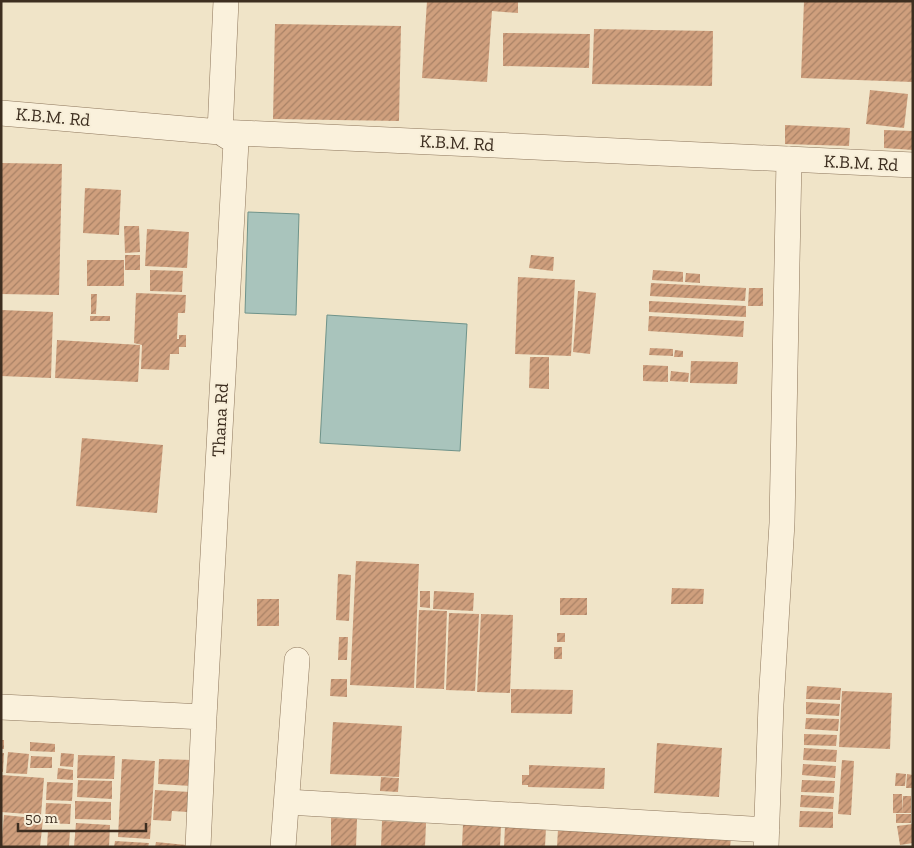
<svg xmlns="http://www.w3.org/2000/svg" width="914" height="848" viewBox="0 0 914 848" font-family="'Zilla Slab',serif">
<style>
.water{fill:#a9c4bc;stroke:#6f938a}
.building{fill:url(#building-hatch)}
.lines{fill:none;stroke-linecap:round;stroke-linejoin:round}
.minor-casing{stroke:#8d765c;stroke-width:26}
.minor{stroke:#faf1dc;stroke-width:25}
.labels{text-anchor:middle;stroke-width:4;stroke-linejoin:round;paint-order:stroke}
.street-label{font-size:18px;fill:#3d2e20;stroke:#f7eed8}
</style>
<defs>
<pattern id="building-hatch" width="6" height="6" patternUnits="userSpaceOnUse" patternTransform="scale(1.25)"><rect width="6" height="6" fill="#cf9f7d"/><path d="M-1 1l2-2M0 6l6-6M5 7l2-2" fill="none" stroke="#a98266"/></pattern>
</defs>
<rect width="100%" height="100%" fill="#f0e4c8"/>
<path class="water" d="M248,212l51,2 -3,101 -51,-2z
M327,315l140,9 -7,127 -140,-8z"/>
<path class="building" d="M427,1h91v12l-26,-2 -5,71 -65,-4z
M804,1h109v81l-112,-4z
M275,24l126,2 -2,95 -126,-2z
M594,29l119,2 -1,55 -120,-2z
M503,33l87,1 -1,34 -86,-2z
M870,90l38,4 -4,34 -38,-4z
M785,125l65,3 -1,18 -64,-2z
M884,130l29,1v19l-29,-2z
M1,163l61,1 -3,131 -58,-1z
M85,188l36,2 -2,45 -36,-2z
M124,226h15l1,26 -15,1z
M147,229l42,3 -2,36 -42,-2z
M125,255h15v15h-15z
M531,255l23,2 -1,14 -24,-3z
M87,260h37v26h-37z
M150,270l33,1 -1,21 -32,-1z
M653,270l30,2v10l-31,-2z
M686,273l14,1v9l-15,-1z
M518,277l57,3 -4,76 -56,-2z
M651,283l95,5 -1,13 -95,-5z
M749,288h14v18h-15z
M578,291l18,2 -6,61 -17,-2z
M136,293l50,2 -1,18h-7l-1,26h2v-4h7v12h-7v7h-9l-1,16 -28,-1 1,-24 -8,-2z
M91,294h6l-1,20h-5z
M649,301l97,5v11l-97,-5z
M1,310l52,2 -2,66 -50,-2z
M90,316h20v5h-20z
M649,316l95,5 -1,16 -95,-6z
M57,340l83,5 -2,37 -83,-4z
M650,348l23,1v7l-24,-1z
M675,350l8,1v6h-9z
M530,357h19v32l-20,-1z
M691,361l47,1 -1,22 -47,-1z
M643,365l25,1v16l-25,-1z
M671,371l18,2 -1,9 -18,-1z
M82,438l81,7 -6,68 -81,-7z
M356,561l63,3 -5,124 -64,-3z
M338,574l13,1 -2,46 -13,-1z
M672,588l32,1 -1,15h-32z
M420,591h10v17l-10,-1z
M434,591l40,2 -1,18 -40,-2z
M560,598h27v17h-27z
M257,599h22v27h-22z
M419,610l28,1 -3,78 -28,-1z
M449,613l30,1 -4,77 -29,-1z
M481,614l32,1 -3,78 -33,-1z
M557,633h8v9h-8z
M339,637h9l-1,23h-9z
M554,647h8v12h-8z
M331,679h16v18l-17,-1z
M807,686l34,2 -1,12 -34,-1z
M511,689l62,1 -1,24 -61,-1z
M842,691l50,2 -2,56 -51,-2z
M806,702l34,2 -1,12 -33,-2z
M806,718l33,1 -1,12 -33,-2z
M333,722l69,4 -3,51 -69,-3z
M804,734l33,1 -1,11 -32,-1z
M1,740h3v9h-3z
M30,742l25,2v8l-25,-1z
M657,743l65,5 -3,49 -65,-4z
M804,748l33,2 -1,12 -33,-2z
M8,752l21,2 -2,20 -21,-1z
M1,753h3l-1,19h-2z
M61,753l13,1 -1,13 -13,-1z
M78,755l37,1 -1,23 -37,-1z
M31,756l21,1v11h-22z
M122,759l33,2 -5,78 -32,-2z
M159,759l33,1 -1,26 -33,-2z
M842,760l12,1 -3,54 -13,-1z
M803,764l33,2 -1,12 -33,-3z
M529,765l76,3 -1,21 -76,-2v-2h-6v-10h7z
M58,768l15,2v10l-16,-1z
M896,773l10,1 -1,12h-10z
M907,774l6,1v13h-7z
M1,775l43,3 -3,37 -40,-3z
M381,777l18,1 -1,14 -18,-1z
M78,780l34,1v18l-35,-2z
M802,780l33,1 -1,12 -33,-1z
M47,782l26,1 -1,18 -26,-1z
M155,790l35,2 -2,20 -16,-1 -1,10 -18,-1z
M893,794h9l1,19h-10z
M801,795l33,2 -1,12 -33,-2z
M903,796h8v17h-8z
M75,801l36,1v18l-36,-1z
M46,803l25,1 -1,20 -25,-1z
M800,811l33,1v16l-34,-1z
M896,814h15v9h-15z
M4,815l39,4 -3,28h-39z
M331,818l26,1 -1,28h-25z
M382,821l44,2 -1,24h-44z
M76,823l34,2 -1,22h-35z
M463,824l38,2 -1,21h-38z
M913,824v19l-13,2 -3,-19z
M505,826l41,1 -1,20h-41z
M558,829l173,9 -1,9h-173z
M48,830l22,1 -1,16h-22z
M115,841l34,2 -1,4h-34z
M156,842l30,3v2h-31z"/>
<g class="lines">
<defs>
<path id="minor" d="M1,113l219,19 693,33
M1,707l203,10
M287,802l480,28
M198,847l6,-130 32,-575 -16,-10 6,-131
M283,847l14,-187
M766,847l5,-143 11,-181 7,-364"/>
</defs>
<use href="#minor" class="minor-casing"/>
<use href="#minor" class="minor"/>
</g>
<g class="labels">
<g class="street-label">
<text transform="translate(53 117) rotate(5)" y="6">K.B.M. Rd</text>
<text transform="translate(457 143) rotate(3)" y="6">K.B.M. Rd</text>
<text transform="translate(861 163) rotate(3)" y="6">K.B.M. Rd</text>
<text transform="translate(220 420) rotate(-87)" y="6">Thana Rd</text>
</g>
</g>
<rect width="914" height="848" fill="none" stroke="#3d2e20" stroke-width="5"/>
<path d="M18 823v8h128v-8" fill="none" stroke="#3d2e20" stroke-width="2.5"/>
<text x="25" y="823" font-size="15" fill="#3d2e20" stroke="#f7eed8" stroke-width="4" paint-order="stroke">50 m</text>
</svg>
